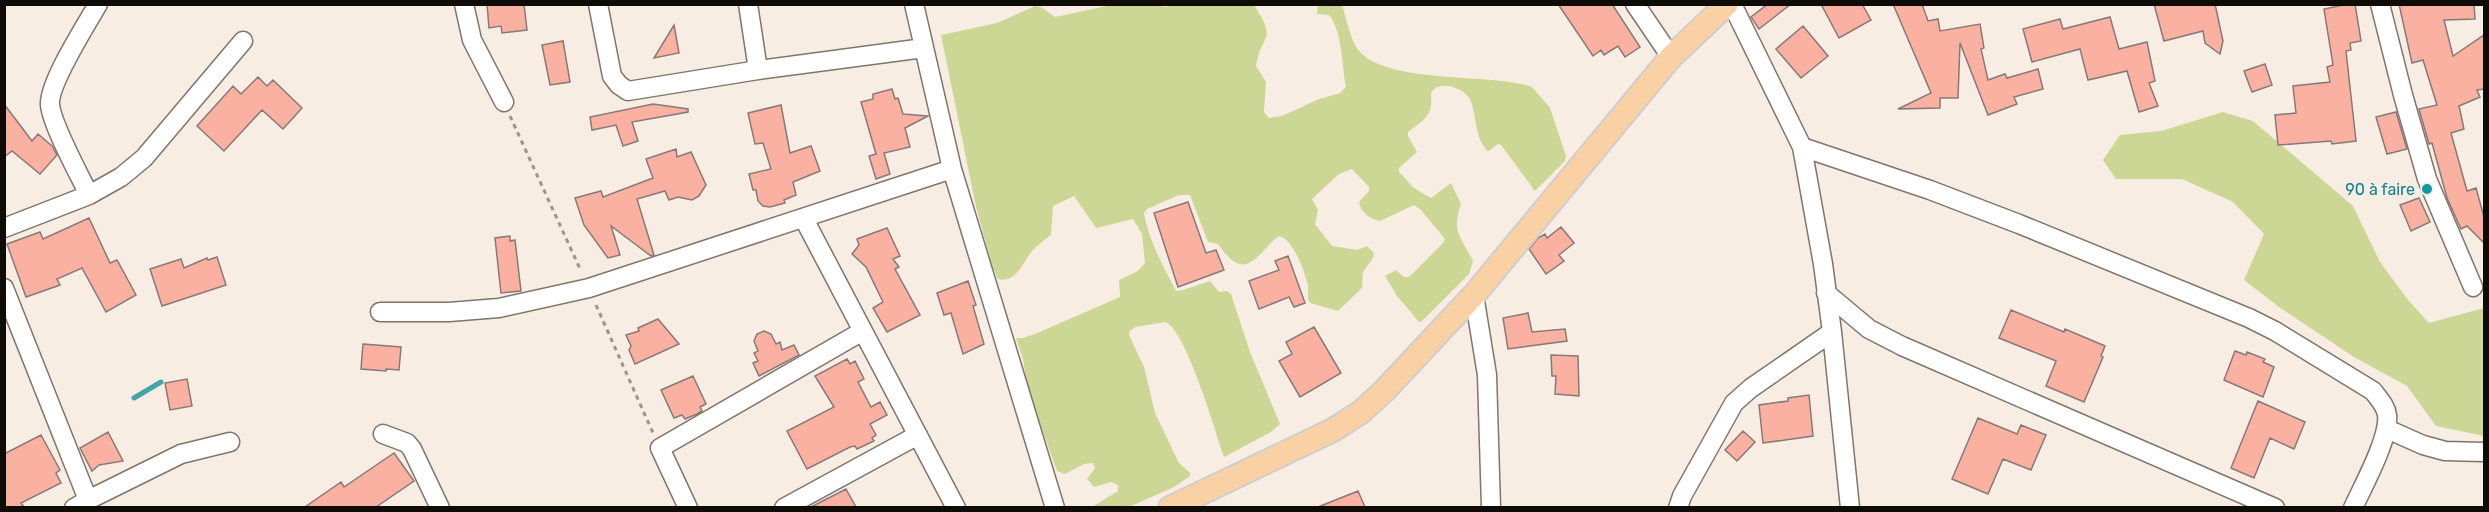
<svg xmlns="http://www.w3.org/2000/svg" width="2489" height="512" viewBox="0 0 2489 512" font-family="Rubik,sans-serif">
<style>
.green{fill:#ccd795}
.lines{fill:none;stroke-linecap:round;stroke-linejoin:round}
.stream{stroke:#44a4ab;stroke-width:5}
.building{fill:#fbb1a2;stroke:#877976;stroke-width:1.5}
.minor-casing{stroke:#7e756b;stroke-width:21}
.major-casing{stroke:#cfcece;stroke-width:26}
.path{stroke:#9c948d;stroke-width:3;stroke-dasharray:4.5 4.5;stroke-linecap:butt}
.minor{stroke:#fff;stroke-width:18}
.major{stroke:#fad1a4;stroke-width:22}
.culture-dot{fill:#0f9aa8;stroke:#f8ede3;stroke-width:2}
.labels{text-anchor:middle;stroke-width:6;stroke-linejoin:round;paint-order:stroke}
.culture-label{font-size:16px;fill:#0d838f;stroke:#f8ede3;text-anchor:end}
</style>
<rect width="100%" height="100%" fill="#f8ede3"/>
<path class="green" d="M1156,4l10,3 3,-3 85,1c24,37 8,26 2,61l10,16 -2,30 5,6 13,-2 37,-17 21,-6 6,-6c-4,-21 -4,-57 -17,-72l-12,-1 1,-9h24c4,12 7,28 13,40 21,41 135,27 177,42l18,21 16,48 -1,5 -30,30 -34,-46 -3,-1 -9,7 -3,-1c-3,-5 -7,-11 -8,-17 -6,-21 -1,-41 -29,-47 -6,-1 -13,0 -17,5 -2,5 0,9 -1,14 -1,13 -14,20 -23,27v4l9,16 -18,16v4l15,16 17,10 20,-15 10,21c-10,27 0,33 12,57l-4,13 -47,47 -3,1 -22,-26 -12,-20 11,-6 8,7h5l34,-34 2,-4 -24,-29 -7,-5 -34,16c-10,-2 -19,-8 -21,-19l10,-11v-4l-17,-18 -13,5 -27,25 6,11 -3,14 17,22 25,4 10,-4 7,7 -1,5 -10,14 -1,16 -24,23 -28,-8c-4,-7 -1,-11 -2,-18 -4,-14 -14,-45 -29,-49l-4,3c-23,23 -32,41 -57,5l-10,-2 -18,-47h-11l-32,14 -3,4c5,28 19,53 32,78l7,-1 27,-9 9,11 8,-1 4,3 19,58 30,72 -9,8 -47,25c-9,-26 -37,-124 -58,-135l-31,5 -5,4 -1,4 15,32 11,46 24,50 11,10v3l-16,11 -45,20h-37l26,-16v-6l-7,-3 -17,5 -7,-8 8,-11 -2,-5 -9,1 -19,10 -8,-3 -29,-81 -5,-31 -7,-21h7l12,-4 85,-37 -1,-17 19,-9 7,-8 -3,-29 -9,-15 -37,9 -22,-32 -21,10 -2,29c-6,5 -13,9 -18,15 -10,11 -16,34 -35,29l-5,-11 -17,-61 -35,-172 56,-12 38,-17 6,1 14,10 57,-12z
M2223,112l30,9 100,85 27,56 28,38 21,23 55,-15v128l-48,-10 -29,-40 -53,-29 -75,-50 -35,-27 20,-46 -31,-32 -51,-23h-66l-13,-19 17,-25 41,-4z"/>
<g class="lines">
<path class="stream" d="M134,398l27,-16"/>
</g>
<path class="building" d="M487,4h37l3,26 -25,3 -1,-7 -12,2z
M1558,4h54l28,43 -15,10 -7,-11 -14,9 -3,-5 -8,6z
M1768,4h23l-32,25 -8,-12z
M1821,4h41l9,16 -32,18z
M1893,4h29l6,17 10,-2 2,12 40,-7 4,24 -3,1 7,31 17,-6 2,4 31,-9 5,20 -29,8 3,7 -29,11 -28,-72 -2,55h-18v10l-42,1 33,-16z
M2154,4h61l8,37 -3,13 -15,-11 -2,-12 -39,10z
M2348,4h7l6,37 -11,2 1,7 -5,1 10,90 -24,3 -1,-3 -53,4 -3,-30 21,-2 -3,-27 37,-4 -3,-15 6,-2 -9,-56z
M2399,4h75l1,15 -31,1 9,36 31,-21v54l-7,1 3,7 -21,9 5,23 -13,4 16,58 9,-3 8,29v26l-17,-17 -6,3 -14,-31 -15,-55 -3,1 -10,-35 18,-4 -14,-45 -11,3z
M2110,17l9,32 28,-7 8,39 -6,2 9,23 -19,6 -12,-41 -39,9 -8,-31 -48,13 -9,-33 37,-10 3,10z
M674,25l5,28 -25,5z
M1803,26l25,30 -27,22 -25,-29z
M563,41l7,41 -20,3 -8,-40z
M2265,64l7,21 -20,7 -8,-21z
M258,77l9,9 6,-6 29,28 -19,21 -21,-19 -38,41 -27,-25 36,-40 8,8z
M892,89l3,10 3,-1 5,16 25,2 -23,12 5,19 -26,6 6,21 -14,5 -7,-23 7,-2 -15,-52 12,-3v-5z
M4,104l28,37 6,-7 14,12 5,9 -17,19 -28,-23 -8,6z
M653,104l35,5v3l-56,10 6,19 -15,5 -7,-21 -24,5 -2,-13z
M781,105l9,48 21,-7 9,25 -27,11 3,13 -12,5 1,3 -15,4 -7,-1 -5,-5 -2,-11h-3l-4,-16 22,-5 -8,-26 -8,1 -7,-31z
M2396,112l11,37 -20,5 -11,-37z
M676,149l1,8 14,-5 15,33 -7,11 -7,4 -14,-3 -9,3 -4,-9 -28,8 17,56 -3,1 -40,-30 9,29 -12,3 -24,-33 -9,-27 26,-7 2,6 50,-19 -7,-19z
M2419,198l11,24 -19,9 -11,-26z
M1188,202l18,51 10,-3 8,20 -46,17 -24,-74z
M89,218l21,45 7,-3 19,35 -30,17 -24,-44 -25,11 3,6 -34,12 -19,-53 33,-12 3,7z
M1561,227l13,16 -15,12 5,6 -18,13 -17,-25 9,-11 7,-4 2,4z
M887,228l13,28 -7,3 6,8 -4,2 25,46 -33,17 -14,-24 10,-6 -17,-35 -14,-13 7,-9 -2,-6z
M510,236v5l5,-1 6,51 -20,2 -6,-55z
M1288,256l17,47 -11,4 -5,-10 -30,12 -10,-28 30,-11 -4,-9z
M217,257l9,28 -64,21 -12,-37 31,-10 3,9 23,-10 1,2z
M968,281l8,24 -3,1 11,38 -21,10 -12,-41 -7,2 -7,-22z
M2011,310l53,22 1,-3 40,17 -4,10 2,1 -19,45 -38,-16 10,-25 -57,-23z
M1528,313l4,19 33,-3 2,12 -59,8 -5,-31z
M658,319l21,25 -44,20 -6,-14 2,-4 -5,-11 13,-4 -1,-3z
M1314,327l27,46 -41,24 -21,-36 13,-7 -6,-12z
M764,331l7,3 5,10 4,-2 2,8 12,-5 5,10 -40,21 -6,-13 5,-2 -4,-8 4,-2 -4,-10 3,-7z
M363,344l38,3 -2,23 -13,-1v2l-25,-2z
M2235,351l11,4 1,-3 18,7 -2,3 11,5 -11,30 -39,-17z
M1551,355l27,1 1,40 -24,-2 1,-18h-4z
M847,359l3,5 5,-3 9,18 -6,3 13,25 9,-5 7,13 -17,9 6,11 -4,3 2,3 -17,8 -2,-3 -5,1 -43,22 -20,-38 47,-24 -19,-31z
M693,376l13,28 -6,3 2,4 -5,3 -12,5 -3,-4 -8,3 -13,-28z
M187,379l5,27 -22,4 -5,-27z
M1809,395l4,41 -50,7 -4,-38 29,-4v-3z
M2258,401l47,21 -11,27 -24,-11 -16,40 -23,-10z
M1978,418l39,16 4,-9 25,10 -15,35 -28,-11 -15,35 -36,-15z
M1743,431l12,11 -18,19 -12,-11z
M108,432l15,29 -24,4 -7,6 -12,-23z
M41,435l19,35 -4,3 5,10 -40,20 3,4h-20v-53z
M394,453l20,28 -38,26h-71l36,-25 3,5z
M846,489l10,18h-45z
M1358,491l7,16h-47z"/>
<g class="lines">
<defs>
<path id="minor" d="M464,4l8,36 32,62
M598,4l14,72 7,9 9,6 130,-21 166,-22
M748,4l10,66
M914,4l38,165 103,339
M1635,4l36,53
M1732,4l70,143 21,117 9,68 18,176
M2380,4l23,91 24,84 46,108
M1802,147l128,43 89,34 230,94 26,13 98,60c6,8 13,15 14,24 3,22 -24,71 -34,93
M89,195c-10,-21 -37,-70 -39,-90 -2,-21 36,-80 48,-101
M804,219l152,289
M4,228l85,-33 32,-18 23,-19 99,-117
M4,288l84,212 -14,8
M1826,293l43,36 33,17 373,162
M1474,295l13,80 4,133
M380,312h69l50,-4 90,-20 363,-119
M2387,429l36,16 22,6 39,1
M383,434l24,9 5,6 28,59
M88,500l93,-46 49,-12
M688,508l-28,-60 203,-117
M784,508l134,-73
M1678,508l4,-12 52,-93 17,-15 81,-56"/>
<path id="major" d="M1170,508l163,-78 28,-18 22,-20 91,-97 197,-238 56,-53"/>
</defs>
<use href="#minor" class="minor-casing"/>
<use href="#major" class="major-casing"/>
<path class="path" d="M510,116l71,155
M596,305l57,128"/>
<use href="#minor" class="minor"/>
<use href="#major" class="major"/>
</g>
<circle class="culture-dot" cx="2427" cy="189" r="6"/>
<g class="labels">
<g class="culture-label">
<text x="2415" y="195">90 à faire</text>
</g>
</g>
<rect width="2489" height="512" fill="none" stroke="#0f0c08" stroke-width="12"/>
</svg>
